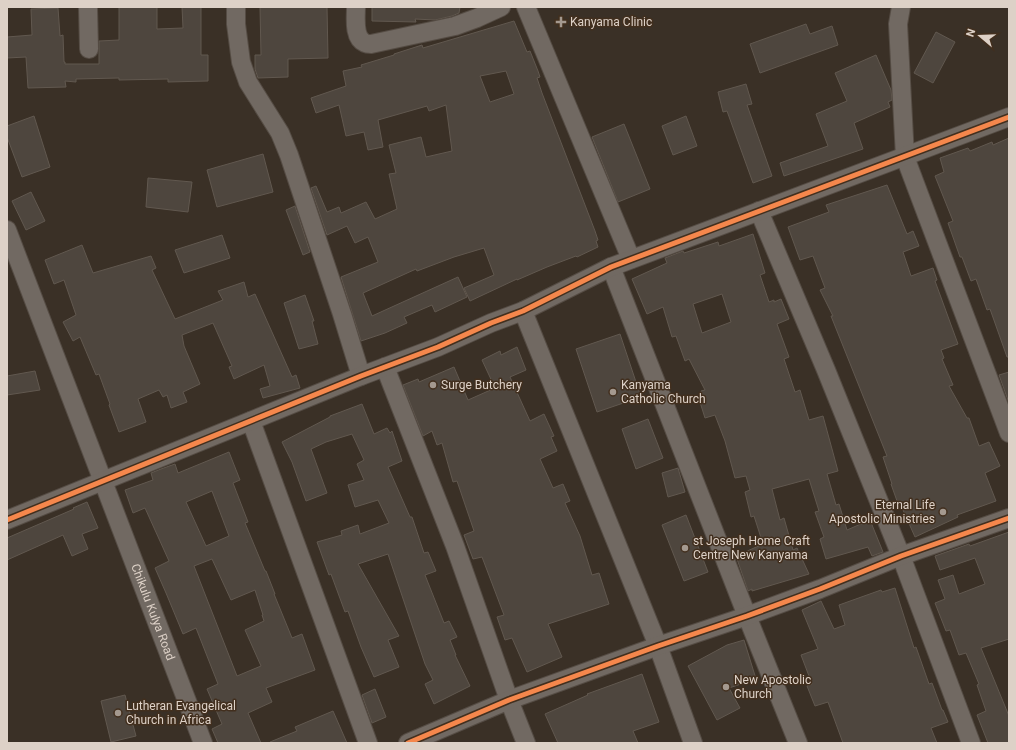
<svg xmlns="http://www.w3.org/2000/svg" width="1016" height="750" viewBox="0 0 1016 750" font-family="Roboto,sans-serif">
<style>
.building{fill:#4e463e;stroke:#61584f;fill-rule:evenodd}
.lines{fill:none;stroke-linecap:round;stroke-linejoin:round}
.minor-casing{stroke:#554c44;stroke-width:20}
.minor{stroke:#716962;stroke-width:18}
.cycleway-casing{stroke:#422f1e;stroke-width:8}
.cycleway{stroke:#f5874c;stroke-width:5}
.poi-dot{fill:#a4998f;stroke:#422f1e;stroke-width:1.5}
.labels{text-anchor:middle;stroke-width:3;stroke-linejoin:round;paint-order:stroke}
.poi-label{font-size:12px;fill:#ddd1c7;stroke:#422f1e;text-anchor:start}
.street-label{font-size:12px;fill:#ddd1c7;stroke:#422f1e}
</style>
<rect width="100%" height="100%" fill="#3a3026"/>
<path class="building" d="M119,7h38v22l26,-1 -1,-21h19v48h7v26l-40,1v-3l-49,1v-2l-43,1v3l-11,-1 1,6 -38,1 -2,-31 -19,1v-21l25,-2 -1,-26 27,-1 2,28 3,-1 1,27h1v2h34v-23l20,-1z
M260,7h67l1,51 -40,1v18l-30,1 -3,-9v-14h6z
M372,7h88l-1,6 -7,3 -17,4 -20,-1 1,3 -44,-1z
M514,21l13,31 3,-1 8,20 2,6 -3,1 5,15 53,138 3,9 -2,1 2,6 -21,10 -1,-1 -29,11 -30,13v-1l-47,22 -6,-13 30,-13 -10,-27 -30,9 -37,14 -1,-2 -53,24 9,23 86,-39 9,20 -32,15 -3,-7 -28,12 3,6 -22,10 -24,8 -20,-64 37,-15 -10,-25 -13,6 -8,-17 -20,9 -16,-47 5,-2 11,26 12,-5 2,6 25,-11 9,17 22,-10 -8,-35 7,-1 -7,-28 32,-8 5,20 26,-6 -6,-46 -17,6 -2,-5 -49,14 5,27 -15,3 -4,-18 -18,4 -7,-31 -23,8 -5,-15 35,-12 -3,-15 19,-4 -1,-2 33,-10v-1l28,-9 1,3zM506,71l8,23 -24,8 -10,-26z
M806,24l4,10 22,-8 6,19 -78,28 -10,-29z
M936,32l19,10 -22,41 -19,-10z
M876,55l15,35 1,10 -4,2 2,5 -36,16 9,26 -79,27 -4,-13 48,-17 -12,-32 31,-13 -12,-28z
M746,84l6,20 -5,1 25,71 -19,7 -26,-72 -4,1 -5,-20z
M34,116l16,51 -28,10 -15,-40v-11z
M686,116l11,30 -24,9 -11,-29z
M624,124l26,65 -32,13 -26,-65z
M1009,138v219h-2l-17,-48 -3,1 -11,-31 -5,2 -9,-24h-2l-12,-34 5,-2 -18,-45 9,-4 -4,-14 28,-10 2,3 22,-9 1,3z
M263,154l10,38 -56,15 -10,-37z
M148,178l44,4 -4,30 -42,-5z
M887,185l20,49 6,-3 6,15 -16,6 8,24 22,-8 4,12 -2,1 23,63 -17,6 3,8 -2,1 11,26 -4,1 18,32h2l10,28 10,-4 11,24 -15,7 11,28 -39,14 1,2 -43,20 -16,-36h-2l-6,-17h1l-9,-27 4,-1 -56,-140h2l-13,-26 5,-2 -12,-32 -13,4 -12,-33 41,-15 -3,-7z
M31,192l14,29 -19,9 -14,-29z
M295,206l15,46 -7,3 -17,-45z
M753,234l12,39 -5,2 9,27 5,-2v2l7,-3 8,20 -12,5 12,33 -5,2 11,33 5,-2 9,30 14,-4 15,55 -11,3 9,31 3,-1 8,26 23,-10 13,32 -11,4 -4,-9 -42,12 -6,-20 4,-2 -9,-25 4,-1 -10,-32 -37,10 8,31 4,-2 9,32 4,-2 12,26 -57,17v-2l-4,2 -12,-35 27,-12 -9,-28 -3,1 -6,-25 5,-2 -4,-14 -11,2 -10,-37 -10,-26 -10,3 -6,-19 4,-2 -2,-6 4,-1 -16,-31 -4,2 -9,-25 -4,1 -9,-30 -16,7 -15,-35 35,-16 -2,-5 18,-7 1,2 34,-11 1,4zM722,294l9,28 -29,11 -9,-29z
M222,235l8,23 -46,15 -9,-23z
M82,245l11,28 58,-17 5,12 -4,2 23,49 48,-19 -5,-9 26,-9 4,15 7,-3 37,83 4,-2 4,13 -37,10 -3,-9 10,-3 -6,-21 -30,14 -5,-12 3,-1 -19,-43 -31,12 2,11 16,38 -17,8 4,10 -16,6 -4,-13 -4,2 -4,-7 -21,9 8,23 -27,10 -10,-27 1,-1 -11,-30 -3,1 -16,-38 -7,4 -10,-19 13,-7 -12,-35 -10,4 -9,-24z
M305,295l9,26h-2l6,23 -19,5 -15,-46z
M620,334l21,63 -44,15 -21,-63z
M517,347l9,23 -16,7 20,44 14,-7 10,22 -3,1 6,14 -17,8 13,29 10,-4 7,17 -5,2 15,33 12,39 7,-2 10,31 -61,20 14,33 -35,15 -15,-34 -7,2 -8,-23 7,-2 -22,-58 -9,2 -9,-24 10,-4 -17,-50 -4,1 -11,-39 -5,2 -5,-14 -9,5 -20,-51 15,-6 1,3 35,-15 14,33 27,-12 -13,-28 18,-9 1,4z
M35,371l5,19 -33,5v-19z
M1009,372v31l-10,-28z
M362,404l12,30 13,-6 3,5 2,-2 10,30 -14,6 22,50h2l12,36 4,-1 8,19 -11,4 19,48 5,-2 8,16 -7,3 6,15h-1l15,31 -36,18 -9,-20 8,-4 -8,-16 -37,-110 -30,10 41,72 -11,4 11,27 -25,10 -13,-30 -13,-36 -3,1 -14,-38 -2,1 -12,-33 25,-7 -1,-4 17,-6 2,9 29,-11 -11,-23 -23,7 -7,-22 16,-5 -7,-16 7,-4 -12,-26 -26,8 -15,7 16,44 -21,8 -14,-39 -10,-20 48,-25v-1z
M648,419l15,39 -27,11 -14,-40z
M229,452l11,28 -7,3 15,39 -3,1 20,48h1l9,23h-1l18,44 10,-4 13,36 -49,18 6,14 -24,11 13,30h-43l-6,-14 10,-5 -15,-35 11,-5 -22,-56 -13,6 -17,-41 -11,-25 14,-7 -24,-53 -12,5 -8,-23 28,-10 -2,-7 10,-4 14,-5 3,9zM212,491l17,45 -23,10 -20,-44zM212,559l19,41 24,-10 8,25h-1l2,6 -19,9 16,36 -24,10 -43,-110z
M678,468l7,24 -17,5 -6,-24z
M87,502l11,26 -16,6 6,15 -16,7 -9,-21 -56,25v-22l67,-29 -1,-1z
M686,515l22,57 -24,9 -22,-56z
M1009,532v107l-28,9 28,68v27h-21l-11,-28 9,-4 -9,-26 2,-1 -13,-31 -7,2 -9,-25 -4,1 -11,-28 10,-4 -7,-19 15,-5 6,19 26,-10 -10,-26 -35,12 -5,-14 34,-12 1,2z
M895,588l19,60 2,-1 13,37 3,-1 10,27h1l5,12 -17,6 6,15h-94l-15,-41 -13,4 -8,-20 5,-2 -11,-29 17,-6 -16,-39 19,-9 13,28 11,-4 -6,-20 42,-15 1,2z
M744,640l12,39 -27,9 11,20 -23,12 -29,-54 39,-21z
M642,674l17,48 -26,9 5,12h-80l-13,-29 43,-19 -1,-1z
M375,689l11,28 -14,6 -10,-28z
M125,695l11,41 -25,6 -10,-41z
M333,711l14,32h-77v-1l27,-11 -2,-4z"/>
<g class="lines">
<defs>
<g id="minor">
<path d="M88,7l1,42"/>
<path d="M236,7v17l5,38 7,20 32,51 9,22 53,159 19,62"/>
<path d="M356,7c0,10 -3,31 9,36 2,1 4,1 6,1l84,-18 22,-8 24,-11"/>
<path d="M526,7l105,252"/>
<path d="M901,7l-3,17 7,133 104,276"/>
<path d="M759,211l67,159 75,186 70,187"/>
<path id="s1" d="M7,230l196,513"/>
<path d="M611,267l136,349 51,127"/>
<path d="M523,311l135,335 35,97"/>
<path d="M385,367l70,179 54,154 17,43"/>
<path d="M251,421l117,322"/>
<path d="M7,520l354,-144 77,-29 53,-24 32,-12 88,-44 398,-150"/>
<path d="M408,743l101,-43 149,-54 89,-30 73,-27 81,-33 108,-38"/>
</g>
</defs>
<use href="#minor" class="minor-casing"/>
<use href="#minor" class="minor"/>
<defs>
<path id="cycleway" d="M7,520l354,-144 77,-29 53,-24 32,-12 88,-44 398,-150
M408,743l101,-43 149,-54 89,-30 73,-27 81,-33 108,-38"/>
</defs>
<use href="#cycleway" class="cycleway-casing"/>
<use href="#cycleway" class="cycleway"/>
</g>
<g class="poi-dot">
<path d="M559 16h4v4h4v4h-4v4h-4v-4h-4v-4h4z"/>
<circle cx="433" cy="385" r="4"/>
<circle cx="613" cy="392" r="4"/>
<circle cx="943" cy="512" r="4"/>
<circle cx="685" cy="548" r="4"/>
<circle cx="726" cy="687" r="4"/>
<circle cx="118" cy="713" r="4"/>
</g>
<g class="labels">
<g class="poi-label">
<text x="570" y="26">Kanyama Clinic</text>
<text x="441" y="389">Surge Butchery</text>
<text x="621" y="389">Kanyama<tspan x="621" dy="14">Catholic Church</tspan></text>
<text x="935" y="509" text-anchor="end">Eternal Life<tspan x="935" dy="14">Apostolic Ministries</tspan></text>
<text x="693" y="545">st Joseph Home Craft<tspan x="693" dy="14">Centre New Kanyama</tspan></text>
<text x="734" y="684">New Apostolic<tspan x="734" dy="14">Church</tspan></text>
<text x="126" y="710">Lutheran Evangelical<tspan x="126" dy="14">Church in Africa</tspan></text>
</g>
<g class="street-label">
<text dy="4" stroke="none"><textPath href="#s1" startOffset="409">Chikulu Kulya Road</textPath></text>
</g>
</g>
<rect width="1016" height="750" fill="none" stroke="#ddd1c7" stroke-width="16"/>
<g transform="translate(980 36) rotate(289)" stroke="#422f1e" stroke-width="3" paint-order="stroke">
<path d="M0-3L7 15L0 10L-7 15Z" fill="#ddd1c7"/>
<text y="-6" font-size="11" font-weight="bold" text-anchor="middle" fill="#ddd1c7">N</text>
</g>
</svg>
